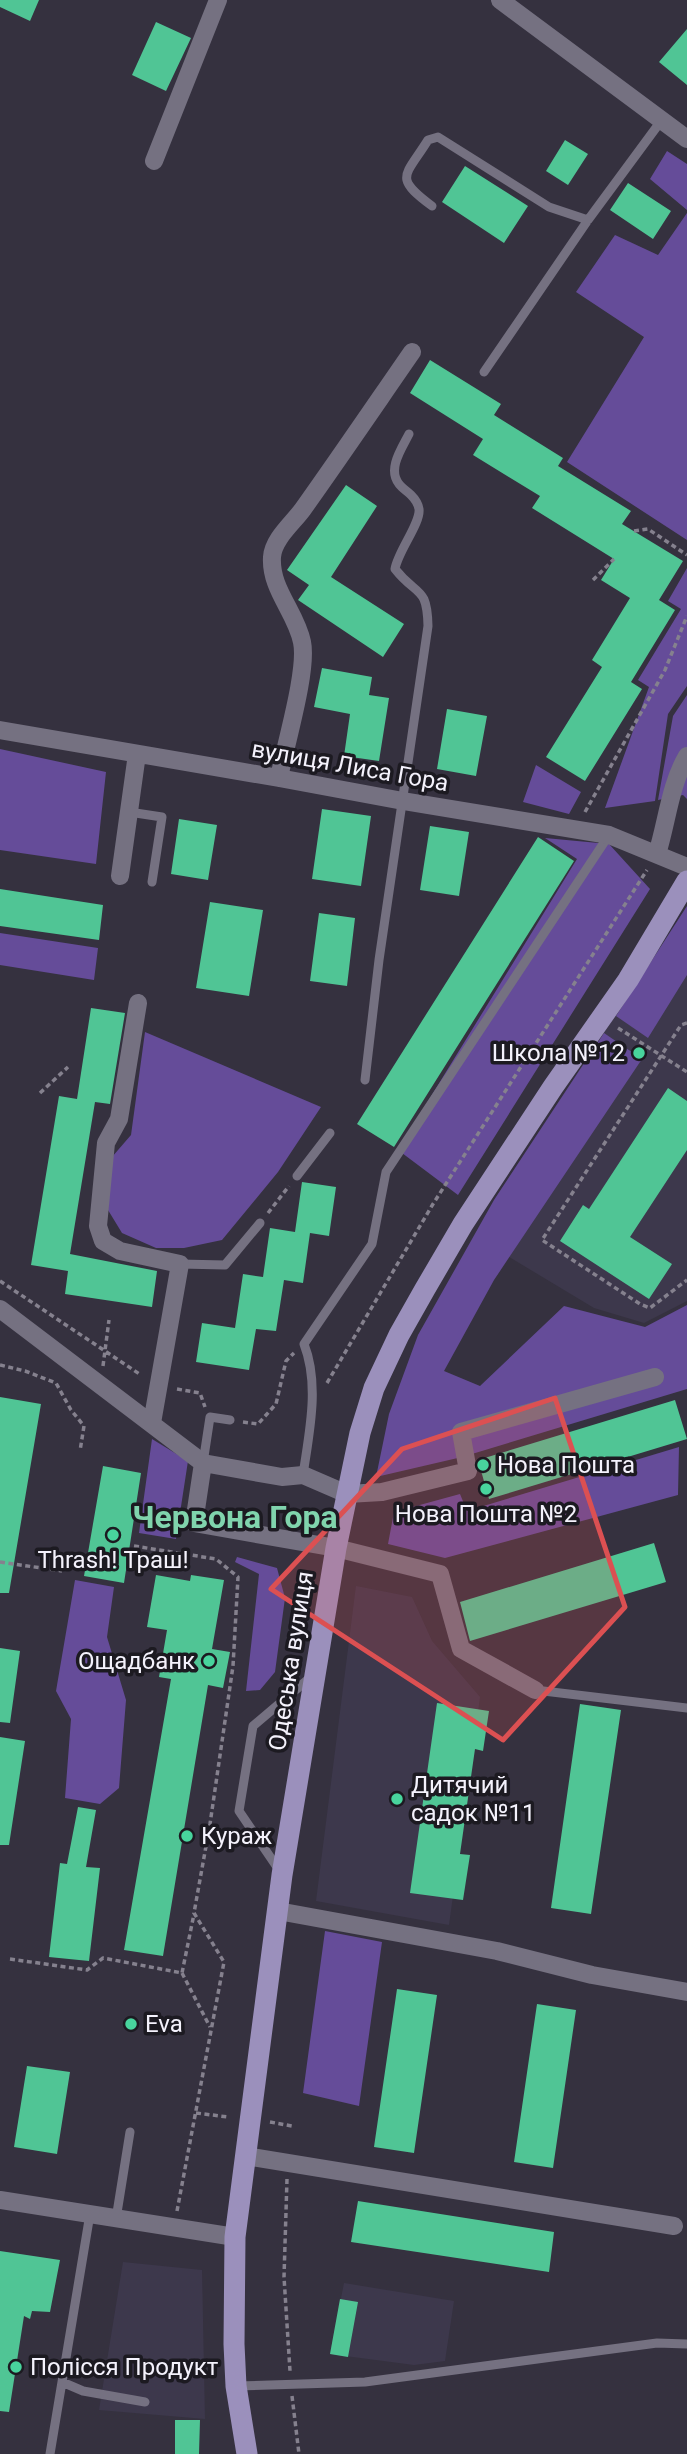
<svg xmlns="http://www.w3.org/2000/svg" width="687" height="2454" viewBox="0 0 687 2454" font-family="Roboto,sans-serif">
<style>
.built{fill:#3d384c}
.green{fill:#654c99}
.building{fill:#50c595}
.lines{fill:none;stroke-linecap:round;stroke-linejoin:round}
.path{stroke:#85818e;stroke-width:3.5;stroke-dasharray:5 3.5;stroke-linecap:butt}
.lane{stroke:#757181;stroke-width:9}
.street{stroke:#757181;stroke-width:18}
.primary{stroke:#9b90bc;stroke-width:21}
.marked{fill:#dc5052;fill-opacity:0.2;stroke:#dc5052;stroke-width:5;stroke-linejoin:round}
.poi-dot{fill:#48d49d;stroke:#1c1a21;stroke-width:2.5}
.labels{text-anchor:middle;stroke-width:7;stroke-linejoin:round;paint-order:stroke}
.street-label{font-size:24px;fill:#f4f2fc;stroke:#1c1a21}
.poi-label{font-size:24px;fill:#f4f2fc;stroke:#1c1a21;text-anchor:start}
.district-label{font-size:32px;font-weight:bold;fill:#80d4ad;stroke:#1c1a21}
</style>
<rect width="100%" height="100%" fill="#35313f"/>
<path class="built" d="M687,906v395l-43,22 -50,-15 -118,-71 18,-37z
M356,1586l56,11 20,44 48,56 -31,228 -133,-24z
M123,2262l79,8 3,149 -106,-9z
M344,2283l110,18 -9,60 -31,4 -84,-11z"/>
<path class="green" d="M667,151l20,13v46l-37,-31z
M687,213v327l-120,-78 77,-125 -68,-45 39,-57 43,20z
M687,568v118l-19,28 -13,87 -50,7 44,-121 -11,-7 43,-71 -13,-8z
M687,695v104l-4,-4 -25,5 15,-84z
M0,749l106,23 -10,92 -96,-14z
M536,765l45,27 -12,22 -46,-12z
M545,838l64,6 41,45 -192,306 -60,-45 179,-291z
M687,906v69l-39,63 -32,-22z
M0,933l98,15 -4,32 -94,-15z
M145,1032l176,75 -43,65 -56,68 -38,8h-28l-34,-15 -14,-23 4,-53 19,-22z
M604,1033l38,26 -148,221 -50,91 36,15 84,-80 81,21 42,-22v84l-225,68 -86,20 13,-63 29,-79 76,-135z
M152,1439l36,22 -12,78 -37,-6z
M679,1447l-1,48 -233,63 -57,-14 6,-32 66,-18 7,17z
M237,1557l40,11 8,30 -10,74 -15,18 -14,1 13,-117 -24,-12z
M75,1580l39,7 -7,50 19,63 -7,88 -19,16 -35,-6 6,-79 -15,-28z
M325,1931l57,11 -23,164 -56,-13z"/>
<path class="building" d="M0,0h39l-9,21 -30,-14z
M156,22l35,16 -25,53 -34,-16z
M687,29v56l-28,-23z
M565,140l23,14 -20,31 -22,-14z
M465,166l63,40 -24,37 -62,-41z
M628,183l43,28 -18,28 -43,-29z
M430,360l71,44 -7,11 69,43 -5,8 73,45 -9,13 61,37 -24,39 16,10 -44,72 11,7 -57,92 -39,-24 56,-90 -10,-7 38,-62 -29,-18 13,-21 -82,-51 8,-12 -67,-41 10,-16 -73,-46z
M346,485l31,21 -46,71 73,47 -21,33 -85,-57 11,-15 -22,-15z
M322,668l50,9 -3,18 20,3 -10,63 -35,-5 6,-42 -36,-7z
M447,709l40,7 -11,60 -39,-7z
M322,809l49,7 -10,70 -49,-7z
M179,819l38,6 -9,55 -37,-6z
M430,826l39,6 -10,64 -39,-6z
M538,837l36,24 -180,286 -37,-23z
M0,889l103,16 -4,35 -99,-14z
M210,902l53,8 -14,86 -53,-8z
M319,913l36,5 -8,68 -37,-5z
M91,1008l34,5 -15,91 -15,-2 -25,152 87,17 -5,36 -87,-13 3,-23 -37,-6 28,-169 18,3z
M668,1088l19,13v49l-57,87 42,27 -23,35 -89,-58 23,-36 6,4z
M302,1182l34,5 -7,49 -19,-3 -7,50 -19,-3 -8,51 -20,-2 -7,41 -53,-8 6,-39 33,5 8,-54 20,3 7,-49 25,4z
M0,1397l41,7 -32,189h-9z
M675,1400l12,39 -198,60 -11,-39z
M103,1466l38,7 -17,110 -40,-7z
M654,1543l12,39 -196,59 -10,-39z
M156,1575l34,6 1,-6 33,5 -12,69 18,3 -7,36 -15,-3 -45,271 -39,-6 47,-271 -12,-2 8,-47 -20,-3z
M0,1648l20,3 -10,72 -10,-1z
M437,1703l52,8 -6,40 -8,-2 -15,105 10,1 -7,45 -53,-7z
M580,1704l41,6 -30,204 -40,-6z
M0,1737l25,4 -16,104h-9z
M78,1807l18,3 -10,57 14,1 -11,93 -40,-4 11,-94 7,1z
M397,1989l40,6 -23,158 -40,-6z
M537,2004l39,6 -23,158 -39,-6z
M27,2066l43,6 -13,82 -43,-7z
M358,2201l196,31 -5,40 -198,-30z
M0,2251l60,9 -10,52 -18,-1 -2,8 -6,-3 -15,96 -9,-1z
M340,2299l18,3 -10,55 -18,-3z
M175,2420h25l-1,34h-24z"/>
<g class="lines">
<path class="path" d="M634,531l14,-2 39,26
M593,580l21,-21
M585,812l80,-142 22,-54
M687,1023l-6,2 -139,215 98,64 10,4 37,-28
M618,1028l69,44
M40,1093l28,-26
M268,1213l21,-27
M0,1281l141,94
M0,1365l25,6 31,12 15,27 13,16 -4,25
M103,1366l6,-46
M327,1383l106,-179 214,-334
M177,1389l23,4 5,14
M243,1422l15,2 18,-20 10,-43 8,-8
M134,1546l82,13 22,18 -5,89 -23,158 -16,89 30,49 -47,249
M0,1562l62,9
M10,1959l77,11 16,-12 79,15 12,-59
M182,1973l28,54
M196,2113l32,4
M270,2122l22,4
M287,2179l-3,98 6,94
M292,2396l7,58"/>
<path class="lane" d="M432,206c-39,-29 -27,-29 -4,-66l10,-3 111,70 39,13
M484,372l104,-152 73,-99
M129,812l33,5 -10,65
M365,1080l14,-120 49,-334c-1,-41 -11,-29 -33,-57 3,-18 26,-46 24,-60 -1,-6 -4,-10 -8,-14 -3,-3 -9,-7 -12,-11 -12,-15 3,-36 10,-50
M297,1176l33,-43
M180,1264l45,1 35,-42
M203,1463l7,-46 20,3
M303,1475c6,-42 17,-90 1,-131l68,-100 14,-72 223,-337
M535,1690l152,18
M279,1870l-40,-59 14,-85 59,-50
M116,2219l14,-87
M62,2382l21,9 62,11
M236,2386l129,-4 292,-39 30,1
M50,2454l40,-240"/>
<path class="street" d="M500,0l187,139
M154,161l64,-161
M0,730l279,48 124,23 206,34 78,32
M279,778c6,-32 29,-108 23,-136 -6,-30 -32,-53 -30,-85 1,-18 21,-34 31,-48 37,-52 73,-105 109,-157
M657,854c10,-32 13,-69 30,-98
M120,876l17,-122
M138,1003l-19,116 -13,24 -8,83 5,15 17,10 60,13 -28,159
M0,1309l203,154 79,14 21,-2 44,19 35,-2 86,-21 -7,-39 194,-55
M203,1463l-9,60 142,25 104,26 21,75 74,41
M278,1911l219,40 95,24 95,17
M245,2156l429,70
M0,2200l235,37"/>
<path class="primary" d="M247,2454l-11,-68 -2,-42 1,-107 47,-362 54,-327 24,-115 14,-45 25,-53 26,-46 38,-65 90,-137 75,-107 59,-99"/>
</g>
<path class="marked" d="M555,1398l70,209 -122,133 -232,-151 131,-140z"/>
<g class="poi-dot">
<circle cx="639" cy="1053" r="7"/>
<circle cx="483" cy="1465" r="7"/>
<circle cx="486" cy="1489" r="7"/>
<circle cx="113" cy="1535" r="7"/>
<circle cx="209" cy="1661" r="7"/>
<circle cx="397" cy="1799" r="7"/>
<circle cx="187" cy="1836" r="7"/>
<circle cx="131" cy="2024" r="7"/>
<circle cx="16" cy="2367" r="7"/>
</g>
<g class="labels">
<g class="street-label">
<text transform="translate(350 766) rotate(10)" y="8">вулиця Лиса Гора</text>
<text transform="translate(291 1661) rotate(-81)" y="8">Одеська вулиця</text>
</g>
<g class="poi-label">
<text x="625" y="1061" text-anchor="end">Школа №12</text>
<text x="497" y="1473">Нова Пошта</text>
<text x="486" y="1522" text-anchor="middle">Нова Пошта №2</text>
<text x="113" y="1568" text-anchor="middle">Thrash! Траш!</text>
<text x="195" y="1669" text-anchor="end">Ощадбанк</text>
<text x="411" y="1793">Дитячий<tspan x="411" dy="28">садок №11</tspan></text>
<text x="201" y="1844">Кураж</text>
<text x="145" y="2032">Eva</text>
<text x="30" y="2375">Полісся Продукт</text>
</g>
<g class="district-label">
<text x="235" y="1528">Червона Гора</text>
</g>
</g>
</svg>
